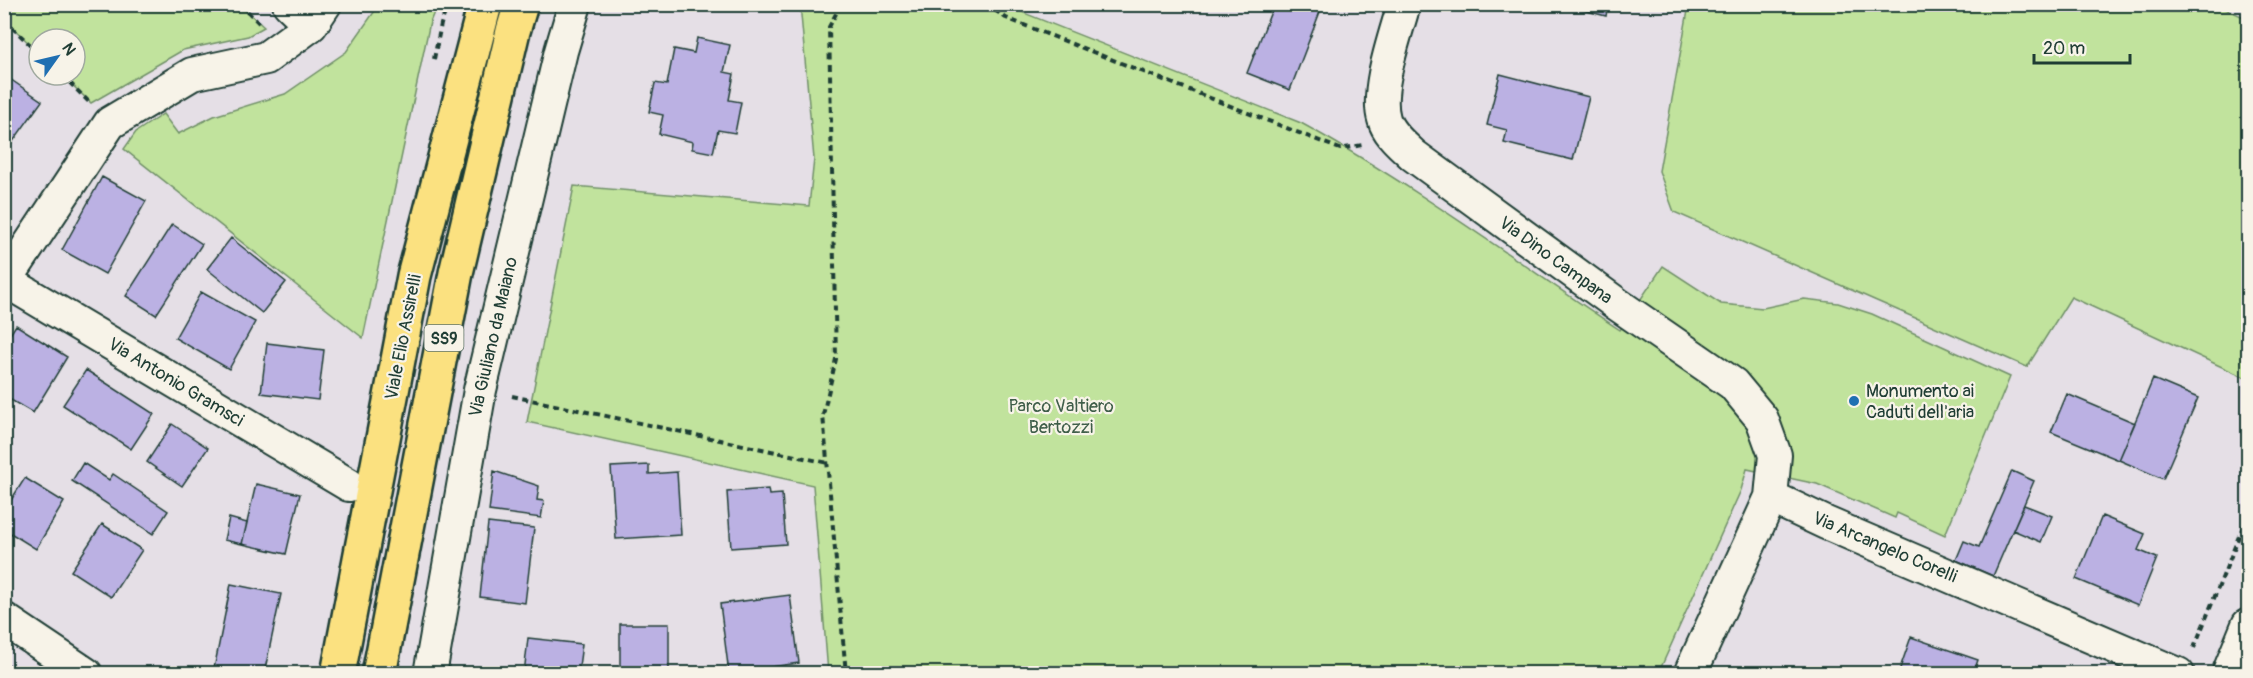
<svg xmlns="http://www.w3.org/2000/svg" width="2253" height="678" viewBox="0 0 2253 678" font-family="Pangolin,sans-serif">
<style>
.green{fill:#c1e39d;stroke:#709068;stroke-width:1.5}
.building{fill:#bbb1e3;stroke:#1f3d34;stroke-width:1.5}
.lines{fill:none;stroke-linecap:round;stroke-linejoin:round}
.minor-casing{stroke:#1f3d34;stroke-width:36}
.major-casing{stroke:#1f3d34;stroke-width:38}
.path{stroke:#1f3d34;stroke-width:4;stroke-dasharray:6 4.5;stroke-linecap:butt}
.minor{stroke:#f7f3e8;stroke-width:32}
.major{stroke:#fbe180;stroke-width:33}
.poi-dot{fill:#1f6fb2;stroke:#f7f3e8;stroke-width:2}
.labels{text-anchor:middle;stroke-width:4.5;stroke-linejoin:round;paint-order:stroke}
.shield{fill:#f7f3e8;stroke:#60746a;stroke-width:1.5}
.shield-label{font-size:16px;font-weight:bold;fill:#1f3d34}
.street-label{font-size:18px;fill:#1f3d34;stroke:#f7f3e8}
.poi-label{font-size:18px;fill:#1f3d34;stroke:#f7f3e8;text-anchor:start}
.park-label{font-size:18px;fill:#3f5e49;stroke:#f7f3e8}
</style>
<rect width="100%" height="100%" fill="#e5dfe6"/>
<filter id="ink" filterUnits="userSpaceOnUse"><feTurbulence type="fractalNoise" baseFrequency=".0167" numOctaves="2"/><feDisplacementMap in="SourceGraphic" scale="12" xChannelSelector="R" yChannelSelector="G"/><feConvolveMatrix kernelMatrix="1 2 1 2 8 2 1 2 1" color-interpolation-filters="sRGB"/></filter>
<g filter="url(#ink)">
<path class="green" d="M800,4l204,1 297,118c111,61 214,137 319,207l43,-64 58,38 42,4 41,-9 34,4 34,11 138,63 -65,158 -48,-22 -2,5 -78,-34 -70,-15 -6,21 -83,184 -830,-1 -15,-188 -286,-63 47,-236 235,20 5,-47z
M4,5h236l24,22 -16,9 -65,14 -92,53 -29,-28h13v-36h-36v14l-34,-33z
M379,5h58l-7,17 -67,316 -239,-189 12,-17 27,-18 15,20 36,-18 71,-22 61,-42z
M1689,5l526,-1 33,15v360l-177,-82 -44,70 -353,-155 -15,-41z"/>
<path class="building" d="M1274,4h49l-33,86 -43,-17z
M1560,4h48l-2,12z
M697,38l33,7 -6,27 10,2 -5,26 12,2 -6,31 -17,-3 -5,23 -21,-4 1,-7 -34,-8 4,-19 -14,-3 6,-29 12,2 7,-36 20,4z
M1500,74l89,23 -16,63 -69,-17 3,-13 -20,-5z
M4,75l38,26 -38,53z
M102,177l44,24 -41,73 -43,-24z
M172,224l30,20 -46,71 -30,-19z
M231,238l55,44 -24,31 -55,-44z
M201,292l54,30 -26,47 -54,-31z
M16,325l51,32 -34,56 -29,-17v-52z
M267,343l57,7 -6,50 -57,-7z
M86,370l68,44 -23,35 -68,-44z
M2153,379l45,19 -35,81 -44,-19z
M2067,394l68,29 -16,37 -68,-28z
M172,424l36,24 -26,38 -35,-24z
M83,463l26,17 4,-6 55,37 -15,23 -81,-53z
M649,465v9l28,-2 4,63 -65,4 -5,-72z
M494,471l45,15 -2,14 7,1 -3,17 -52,-7z
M2012,471l22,10 -41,95 -37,-16 8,-19 15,6z
M25,478l39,24 -28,47 -32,-20v-18z
M256,484l44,10 -14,60 -44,-10z
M768,489l1,6 13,-1 4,50 -55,4 -4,-56z
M2024,505l28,11 -11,26 -28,-12z
M2102,516l43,18 -7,16 19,8 -19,47 -62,-26z
M229,518l18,5 -5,21 -18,-4z
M488,523l46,5 -9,75 -45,-6z
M102,524l40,26 -31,47 -40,-26z
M231,584l50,10 -17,80h-51z
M790,595l9,68 -70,10 -9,-69z
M620,624h49v50h-49z
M1911,637l67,23 -5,14h-75z
M528,638l54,6 -4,30h-54z
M4,662l11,6 -4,6h-7z"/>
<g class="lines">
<defs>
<path id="minor" d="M289,4l22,21
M1404,4c-8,30 -29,86 -20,115 4,15 19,26 29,36l204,149 116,80 29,35 13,36 -4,42 -81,177
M6,281l343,204
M4,283l106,-160 82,-49 74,-16 45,-33 14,-21
M1771,497l55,26 352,151
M4,619l82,55
M430,674l50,-284 81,-339 14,-47
M2228,674l20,-49"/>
<path id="major" d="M338,674l76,-398 71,-272
M379,674l77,-401 57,-242 8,-27"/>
</defs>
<use href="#minor" class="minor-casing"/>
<use href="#major" class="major-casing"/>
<path class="path" d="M240,4l19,19
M841,4l-12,23 7,332 -13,56 23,259
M986,4l20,14 334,131 22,-4
M4,20l35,33
M434,59l7,-35 7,-20
M62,75l27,27
M512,396l316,67
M2194,648l54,-134"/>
<use href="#minor" class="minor"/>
<use href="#major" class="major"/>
</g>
</g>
<circle class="poi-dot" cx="1854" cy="401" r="6"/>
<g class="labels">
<rect class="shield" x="424.5" y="325" width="39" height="26" rx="4.5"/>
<g class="shield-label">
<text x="444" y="344">SS9</text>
</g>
<g class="street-label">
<text transform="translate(1556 260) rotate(36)" y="6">Via Dino Campana</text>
<text transform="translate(403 337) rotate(-79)" y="6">Viale Elio Assirelli</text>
<text transform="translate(493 337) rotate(-77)" y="6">Via Giuliano da Maiano</text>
<text transform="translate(176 382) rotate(31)" y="6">Via Antonio Gramsci</text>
<text transform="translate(1885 547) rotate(23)" y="6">Via Arcangelo Corelli</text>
</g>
<g class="poi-label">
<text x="1866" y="397">Monumento ai<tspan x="1866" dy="21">Caduti dell'aria</tspan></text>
</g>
<g class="park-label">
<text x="1061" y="412">Parco Valtiero<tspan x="1061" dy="21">Bertozzi</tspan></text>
</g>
</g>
<rect width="2253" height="678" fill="none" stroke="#f7f3e8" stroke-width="24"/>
<rect x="12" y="12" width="2229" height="654" fill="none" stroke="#1f3d34" stroke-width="2" filter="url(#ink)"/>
<g transform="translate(57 57) rotate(56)"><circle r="28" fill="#f7f3e8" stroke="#a1aaa0" stroke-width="1.5"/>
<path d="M0-4.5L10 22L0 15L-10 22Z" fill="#1f6fb2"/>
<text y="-9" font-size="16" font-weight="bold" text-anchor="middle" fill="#1f3d34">N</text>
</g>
<path d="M2034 54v9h96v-9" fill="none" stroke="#1f3d34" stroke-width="3"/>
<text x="2043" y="54" font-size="18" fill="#1f3d34" stroke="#f7f3e8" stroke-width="4.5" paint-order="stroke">20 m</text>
</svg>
